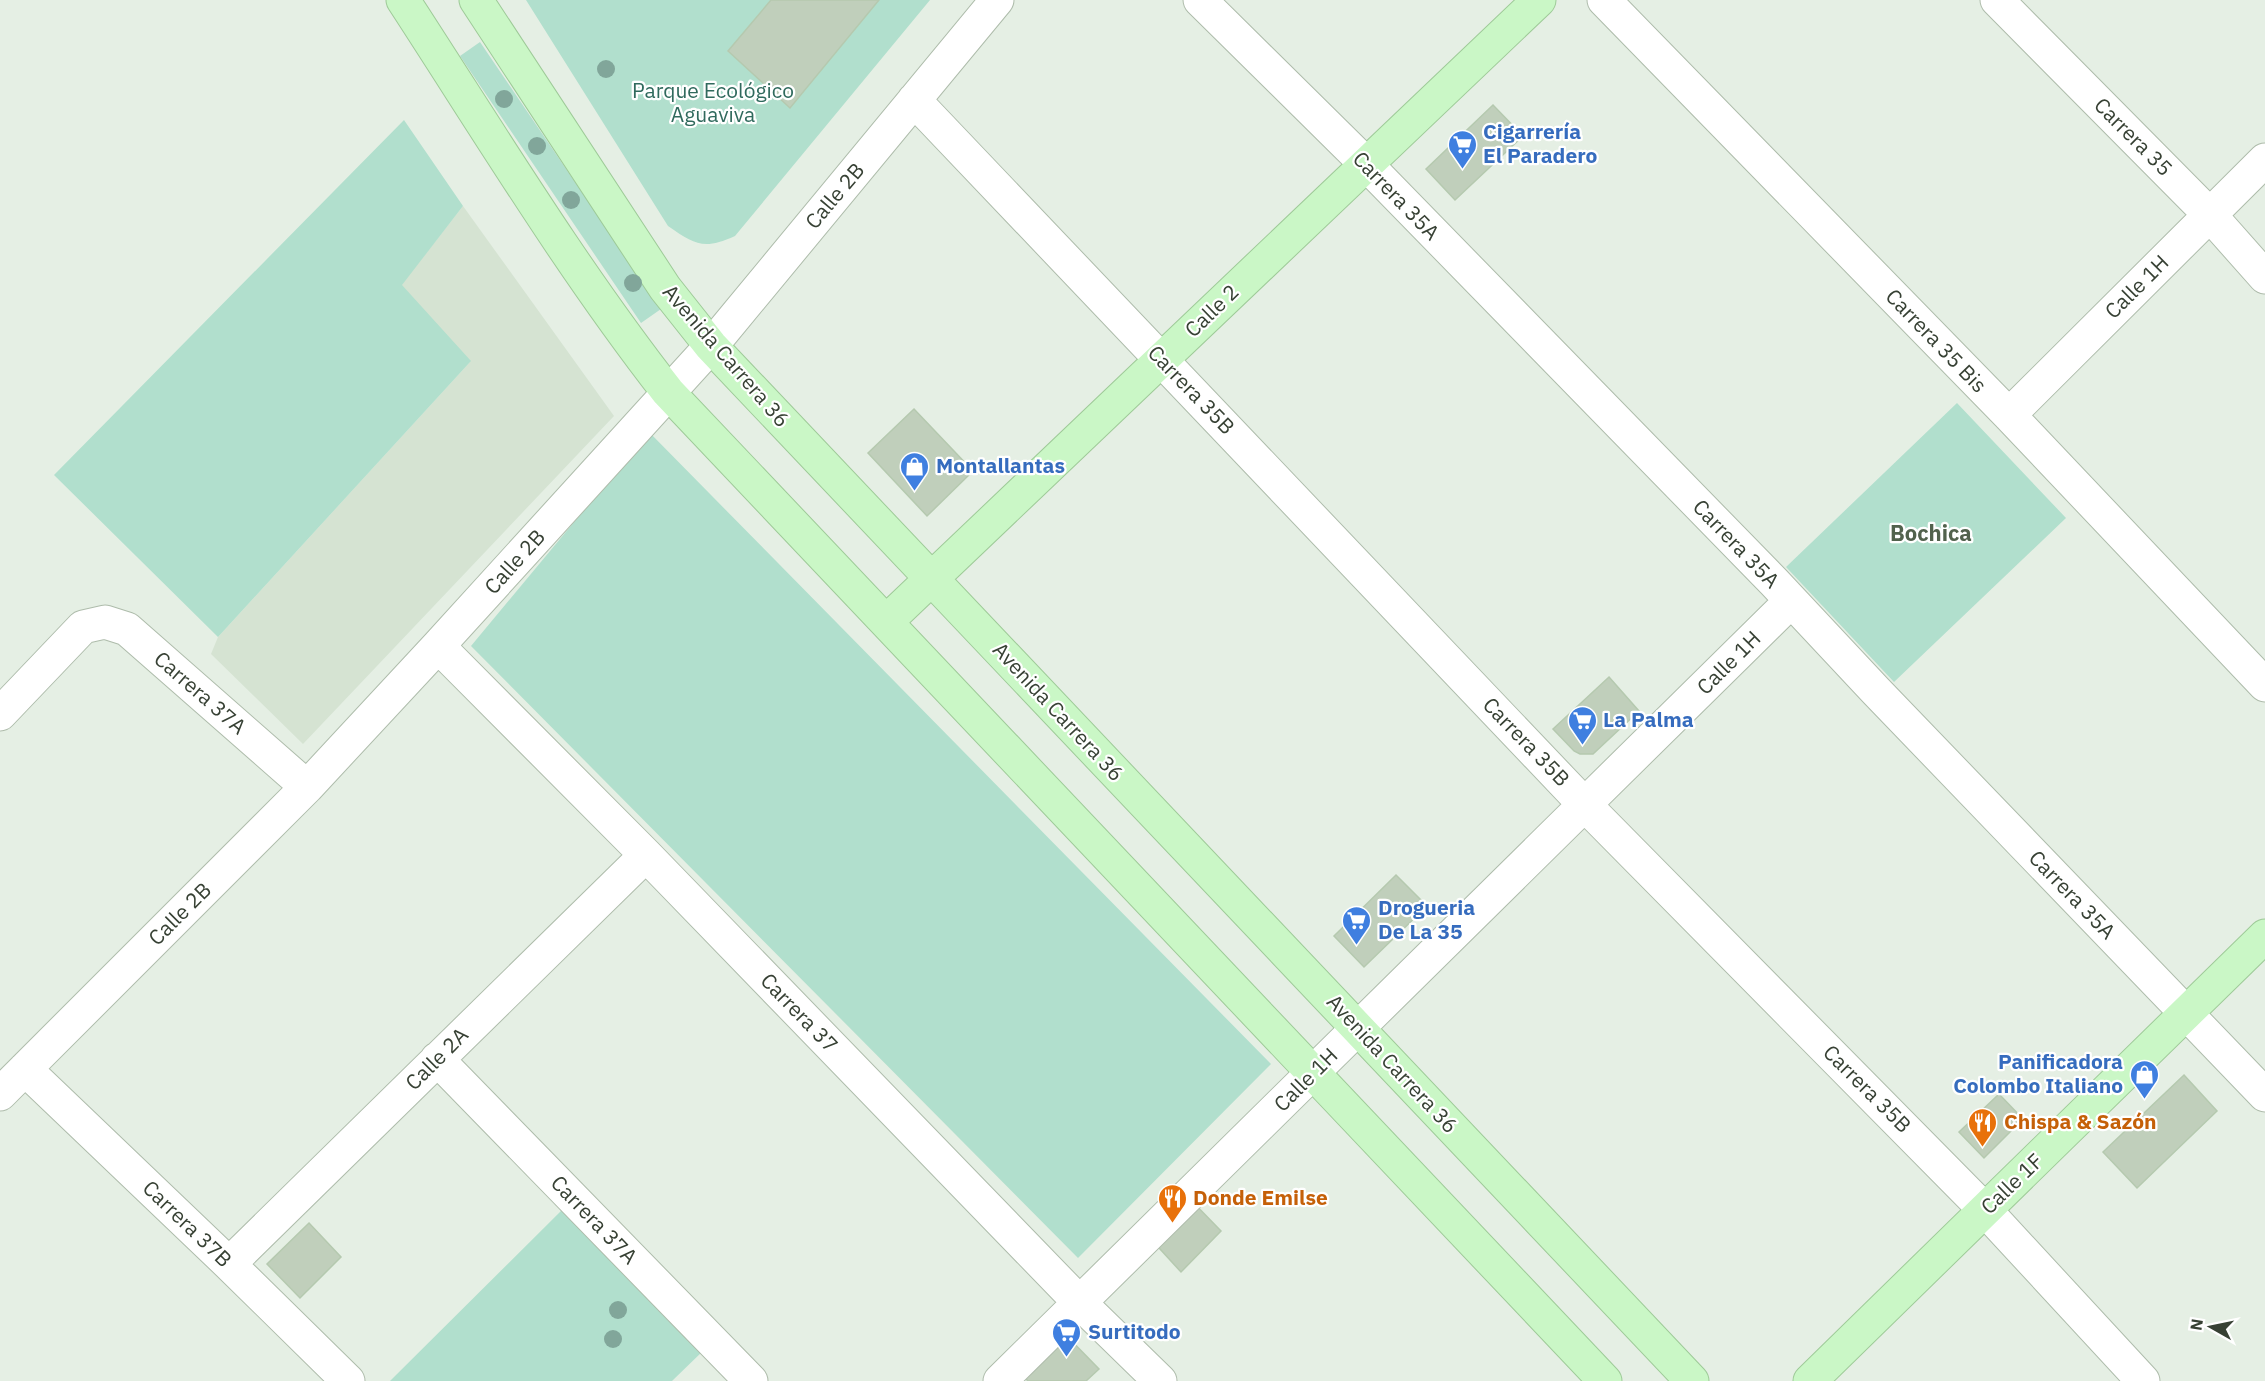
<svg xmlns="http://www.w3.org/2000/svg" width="2265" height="1381" viewBox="0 0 2265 1381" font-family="'IBM Plex Sans',sans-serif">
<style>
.residential{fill:#d5e3d2}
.green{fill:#b1dfcd}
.building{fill:#c0cfbb;stroke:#b5c9af;stroke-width:1.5}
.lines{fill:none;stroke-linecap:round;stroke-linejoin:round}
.street-casing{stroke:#aebcab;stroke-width:35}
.secondary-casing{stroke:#9eca98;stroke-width:35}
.street{stroke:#fff;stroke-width:33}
.secondary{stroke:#caf7c6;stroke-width:33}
.tree{fill:#81a69a}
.labels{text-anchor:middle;stroke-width:4.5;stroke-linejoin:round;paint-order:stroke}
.park-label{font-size:21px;fill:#306a5d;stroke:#fff}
.shop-label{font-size:21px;font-weight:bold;fill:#366cbe;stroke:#fff;text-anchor:start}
.street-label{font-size:21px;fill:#374134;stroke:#fff}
.food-label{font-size:21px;font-weight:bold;fill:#c56008;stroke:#fff;text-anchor:start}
.neighbourhood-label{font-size:22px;font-weight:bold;fill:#52624d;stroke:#fff}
</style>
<rect width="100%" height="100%" fill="#e5efe4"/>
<path class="residential" d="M463,206l151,210 -311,328 -92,-90 7,-17 252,-275 -69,-77z"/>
<path class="green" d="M526,0h404l-195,236c-31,14 -40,9 -67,-10z
M480,42l181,267 -20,14 -181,-267z
M404,120l59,86 -61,79 69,76 -253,276 -164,-162z
M1957,403l109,115 -172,164 -108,-115z
M649,432l622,632 -193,194 -607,-612z
M565,1207l140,142 -33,32h-282z"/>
<path class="building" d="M771,0h108l-89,108 -62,-57z
M1493,105l30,31 -68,64 -29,-31z
M914,409l59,62 -46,45 -59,-63z
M1609,677l30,34 -46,43h-13l-6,-3 -21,-22z
M1396,875l31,31 -63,61 -30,-31z
M2184,1075l33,36 -80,77 -34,-36z
M1999,1094l24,25 -39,39 -25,-26z
M1187,1196l34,35 -40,41 -32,-35z
M309,1223l32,34 -41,41 -33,-34z
M1060,1329l39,40 -13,12h-58l-10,-10z"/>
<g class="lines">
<defs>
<path id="street" d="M1200,0l166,164 408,418 102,109 389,404
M1604,0l405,415 256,270
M1997,0l213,215 55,62
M914,100l671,705 400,405 158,171
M2009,415l256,-255
M438,646l208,209 434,448 80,78
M0,714l83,-87 22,-5 22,7 180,158
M437,1059l314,322
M25,1069l204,195 119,117
M0,1094l307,-307 131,-141 273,-300 286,-346
M229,1264l417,-409
M1000,1381l791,-780"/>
<path id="secondary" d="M403,0c86,132 168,268 265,392l937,989
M476,0l189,288 46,58 981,1035
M886,622l653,-622
M1810,1381l455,-445"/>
</defs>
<use href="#street" class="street-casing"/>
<use href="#secondary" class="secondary-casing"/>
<use href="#street" class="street"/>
<use href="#secondary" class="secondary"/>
</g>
<g class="tree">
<circle cx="606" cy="69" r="9"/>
<circle cx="504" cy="99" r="9"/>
<circle cx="537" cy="146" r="9"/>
<circle cx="571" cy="200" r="9"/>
<circle cx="633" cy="283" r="9"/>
<circle cx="618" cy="1310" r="9"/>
<circle cx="613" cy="1339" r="9"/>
</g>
<defs>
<symbol id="supermarket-pin" viewBox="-11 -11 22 30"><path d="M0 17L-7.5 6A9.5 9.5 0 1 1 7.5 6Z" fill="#3f7fe0" stroke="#fff"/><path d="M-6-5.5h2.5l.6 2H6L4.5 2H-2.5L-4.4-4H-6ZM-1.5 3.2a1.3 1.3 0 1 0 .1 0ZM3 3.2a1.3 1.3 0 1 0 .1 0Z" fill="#fff"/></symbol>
<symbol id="shop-pin" viewBox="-11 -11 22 30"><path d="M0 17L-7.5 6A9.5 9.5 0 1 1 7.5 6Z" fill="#3f7fe0" stroke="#fff"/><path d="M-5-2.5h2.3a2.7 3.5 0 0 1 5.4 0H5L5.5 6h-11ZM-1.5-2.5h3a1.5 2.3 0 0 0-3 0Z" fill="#fff"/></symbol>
<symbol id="restaurant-pin" viewBox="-11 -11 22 30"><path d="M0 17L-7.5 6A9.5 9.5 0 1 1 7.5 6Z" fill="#e8710a" stroke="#fff"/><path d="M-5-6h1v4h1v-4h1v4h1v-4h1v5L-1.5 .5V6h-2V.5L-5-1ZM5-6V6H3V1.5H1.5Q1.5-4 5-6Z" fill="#fff"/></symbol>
</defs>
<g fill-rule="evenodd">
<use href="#supermarket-pin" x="1446" y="128" width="33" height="45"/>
<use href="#shop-pin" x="898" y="450" width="33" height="45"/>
<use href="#supermarket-pin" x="1566" y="704" width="33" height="45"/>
<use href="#supermarket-pin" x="1340" y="904" width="33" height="45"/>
<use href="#shop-pin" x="2128" y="1058" width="33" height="45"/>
<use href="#restaurant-pin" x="1966" y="1106" width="33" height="45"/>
<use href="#restaurant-pin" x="1156" y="1182" width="33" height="45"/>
<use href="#supermarket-pin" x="1050" y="1316" width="33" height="45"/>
</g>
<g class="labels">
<g class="park-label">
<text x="713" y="98">Parque Ecológico<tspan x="713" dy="24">Aguaviva</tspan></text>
</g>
<g class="shop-label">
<text x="1483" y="139">Cigarrería<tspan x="1483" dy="24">El Paradero</tspan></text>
<text x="936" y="473">Montallantas</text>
<text x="1603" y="727">La Palma</text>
<text x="1378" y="915">Drogueria<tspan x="1378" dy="24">De La 35</tspan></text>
<text x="2123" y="1069" text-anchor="end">Panificadora<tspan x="2123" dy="24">Colombo Italiano</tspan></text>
<text x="1088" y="1339">Surtitodo</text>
</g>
<g class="street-label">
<text transform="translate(2133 137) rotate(45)" y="7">Carrera 35</text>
<text transform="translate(835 196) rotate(-50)" y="7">Calle 2B</text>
<text transform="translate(1396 196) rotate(46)" y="7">Carrera 35A</text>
<text transform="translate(2137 287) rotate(-45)" y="7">Calle 1H</text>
<text transform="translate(1212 311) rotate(-44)" y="7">Calle 2</text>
<text transform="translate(1936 341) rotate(46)" y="7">Carrera 35 Bis</text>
<text transform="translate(726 356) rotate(49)" y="7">Avenida Carrera 36</text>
<text transform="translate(1191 390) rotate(46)" y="7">Carrera 35B</text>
<text transform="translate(1736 544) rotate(46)" y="7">Carrera 35A</text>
<text transform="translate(515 562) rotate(-48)" y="7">Calle 2B</text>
<text transform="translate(1729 663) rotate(-45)" y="7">Calle 1H</text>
<text transform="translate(200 693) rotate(41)" y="7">Carrera 37A</text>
<text transform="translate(1058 712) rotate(47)" y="7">Avenida Carrera 36</text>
<text transform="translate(1526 742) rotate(46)" y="7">Carrera 35B</text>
<text transform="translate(2072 895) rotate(46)" y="7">Carrera 35A</text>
<text transform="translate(180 914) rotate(-45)" y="7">Calle 2B</text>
<text transform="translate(799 1013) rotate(46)" y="7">Carrera 37</text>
<text transform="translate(437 1059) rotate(-45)" y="7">Calle 2A</text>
<text transform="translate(1392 1064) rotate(47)" y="7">Avenida Carrera 36</text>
<text transform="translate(1306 1080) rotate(-45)" y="7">Calle 1H</text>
<text transform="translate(1867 1089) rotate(45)" y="7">Carrera 35B</text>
<text transform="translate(2012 1184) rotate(-44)" y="7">Calle 1F</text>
<text transform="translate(594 1220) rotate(46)" y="7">Carrera 37A</text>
<text transform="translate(187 1224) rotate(44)" y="7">Carrera 37B</text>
</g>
<g class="food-label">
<text x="2004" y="1129">Chispa &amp; Sazón</text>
<text x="1193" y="1205">Donde Emilse</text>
</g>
<g class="neighbourhood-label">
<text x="1931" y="541">Bochica</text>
</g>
</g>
<g transform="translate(2211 1327) rotate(279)" stroke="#ffffff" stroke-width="4.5" paint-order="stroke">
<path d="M0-4.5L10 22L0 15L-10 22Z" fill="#374134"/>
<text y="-9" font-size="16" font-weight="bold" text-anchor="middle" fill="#374134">N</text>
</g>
</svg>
